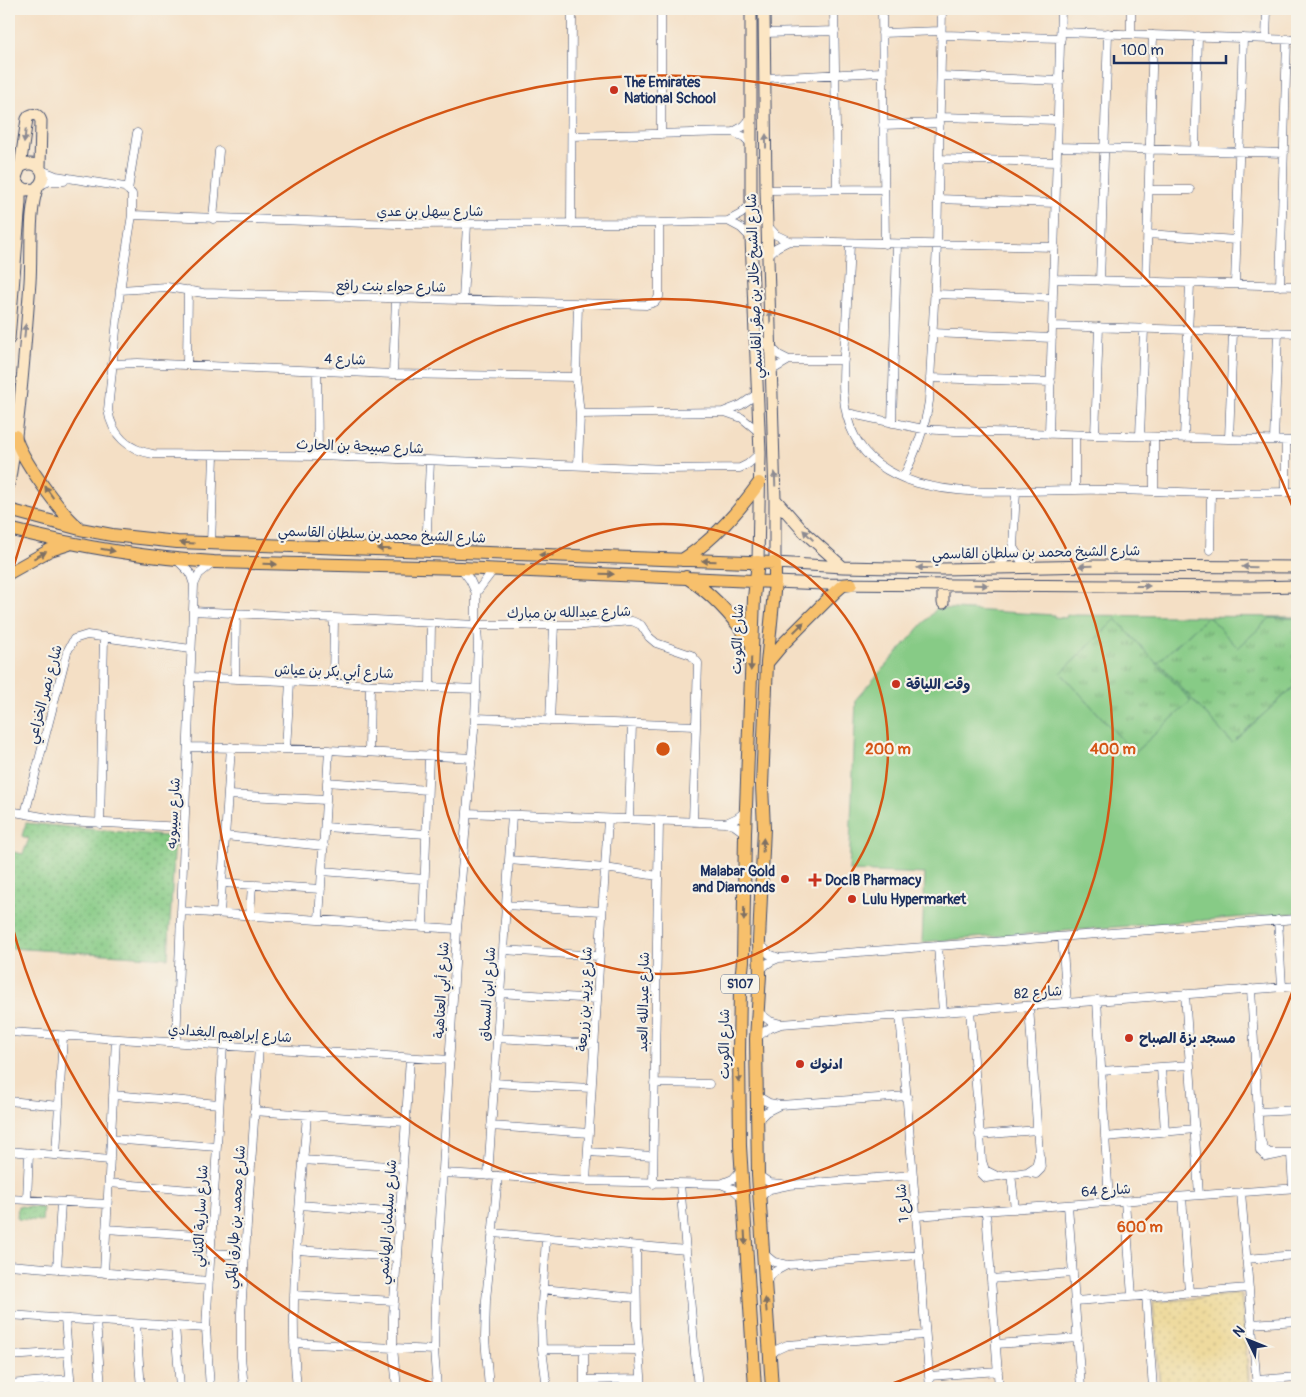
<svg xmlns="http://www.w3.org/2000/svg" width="1306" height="1397" viewBox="0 0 1306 1397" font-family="Pangolin,'Playpen Sans Arabic',sans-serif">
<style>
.grass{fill:url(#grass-tufts);stroke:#517d72}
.sand{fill:url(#sand-dots);stroke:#84847e}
.park{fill:url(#park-dots);stroke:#517d72}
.pitch{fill:#87cb86;stroke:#517d72;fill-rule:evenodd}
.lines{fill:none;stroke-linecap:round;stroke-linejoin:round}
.minor-casing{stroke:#3c496d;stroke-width:9}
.secondary-casing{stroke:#3c496d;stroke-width:13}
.primary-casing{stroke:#3c496d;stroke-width:14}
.minor{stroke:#fff;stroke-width:8}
.secondary{stroke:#fce6c4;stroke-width:11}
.primary{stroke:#f7c06c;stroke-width:12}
.oneway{fill:#8c8a91}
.oneway2{fill:#7e7064}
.ring{fill:none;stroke:#d45514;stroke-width:2.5}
.poi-dot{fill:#c8321e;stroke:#f7f3e8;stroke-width:2}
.labels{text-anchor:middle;stroke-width:4.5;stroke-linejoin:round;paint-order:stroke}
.shield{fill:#f7f3e8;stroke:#5d6a87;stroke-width:1}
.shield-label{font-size:12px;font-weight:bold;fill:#1b2f5e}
.poi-label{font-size:14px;font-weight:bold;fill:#1b2f5e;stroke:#f7f3e8;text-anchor:start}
.street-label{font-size:14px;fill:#1b2f5e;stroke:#f7f3e8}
.centre{fill:#d45514;stroke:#f7f3e8;stroke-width:2.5}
.ring-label{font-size:15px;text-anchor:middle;font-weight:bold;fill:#d45514;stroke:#f7f3e8;stroke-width:4.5;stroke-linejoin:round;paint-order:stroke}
</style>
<defs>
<pattern id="grass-tufts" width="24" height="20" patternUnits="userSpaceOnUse" patternTransform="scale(1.25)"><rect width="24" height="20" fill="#87cb86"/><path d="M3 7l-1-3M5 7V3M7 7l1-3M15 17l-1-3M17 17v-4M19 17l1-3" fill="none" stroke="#6ea571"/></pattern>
<pattern id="sand-dots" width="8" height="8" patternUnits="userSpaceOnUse" patternTransform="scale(1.25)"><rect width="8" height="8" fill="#eeda9e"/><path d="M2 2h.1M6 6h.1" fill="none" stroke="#ccbb8a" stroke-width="1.8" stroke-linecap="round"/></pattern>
<pattern id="park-dots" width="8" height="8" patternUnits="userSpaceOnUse" patternTransform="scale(1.25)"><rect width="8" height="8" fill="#87cb86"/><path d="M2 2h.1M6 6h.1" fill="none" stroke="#6ea571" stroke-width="1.8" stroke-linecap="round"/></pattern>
</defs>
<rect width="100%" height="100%" fill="#f7f3e8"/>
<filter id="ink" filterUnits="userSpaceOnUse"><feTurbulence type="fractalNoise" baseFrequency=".02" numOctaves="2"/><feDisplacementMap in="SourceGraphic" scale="10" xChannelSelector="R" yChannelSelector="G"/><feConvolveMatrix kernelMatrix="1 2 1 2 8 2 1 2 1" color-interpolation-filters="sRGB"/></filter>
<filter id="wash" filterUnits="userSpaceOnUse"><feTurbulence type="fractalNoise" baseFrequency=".0096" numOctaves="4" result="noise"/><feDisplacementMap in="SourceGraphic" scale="20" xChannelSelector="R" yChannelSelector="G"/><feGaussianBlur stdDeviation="1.12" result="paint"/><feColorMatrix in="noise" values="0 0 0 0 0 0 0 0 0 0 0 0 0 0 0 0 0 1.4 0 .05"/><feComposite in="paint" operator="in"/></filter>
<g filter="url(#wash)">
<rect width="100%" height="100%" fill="#f4dfc5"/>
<path class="grass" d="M1208,616l30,31 32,-29h27v66l-65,59 -74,-81z
M1116,619l76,82 -58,52 -73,-80z"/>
<path class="sand" d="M1241,1294l8,90 -49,4h-40l-7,-86z"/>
<path class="park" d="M26,823l149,14 -7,121 -159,-10v-75l4,-21 10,2 6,-15 -7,-3z
M18,1206l25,2 -1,13 -25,-2z"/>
<path class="pitch" d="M937,608l117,7v2l12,1 1,-3 230,2v1h-27l-32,30 -30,-32 -50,46 74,81 65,-59v229l-375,29 3,-68 -76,-3 7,-172zM1116,619l75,82 -57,52 -73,-80z"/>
</g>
<g filter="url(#ink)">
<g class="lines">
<defs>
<path id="minor" d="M661,9v125
M834,9l3,180
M882,9l3,235
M1061,32l236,8
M765,33l70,-2
M882,33l59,-2
M1131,34v-25
M941,35l120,3
M1266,39l1,-30
M941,76l119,5
M766,78l116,-6
M940,117l118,3
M883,125l57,-2
M733,132l11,5 8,8
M572,136l161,-4 11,-6 8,-9
M1058,147l226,6
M1195,150l3,-114
M939,159l118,3
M41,170l15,6 68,11 4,3 4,4v21l-12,75 -12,120c4,25 20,40 45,44l165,2 349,13 73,-1 8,-4 12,-11
M40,185l10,-4h14
M128,190l9,-57
M766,190l118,-1
M1148,190h42
M938,199l118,4
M132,215l265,9 262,-1 69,-2 13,-7 10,-10
M213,219l6,-68
M728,221l13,7 10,10
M571,224l1,-215
M766,224l10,11 13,6 266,6
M1147,234l89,6
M850,243c-1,28 -3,55 -4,83 -2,36 -9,78 9,111 13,25 36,38 62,46 49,14 107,7 158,7 45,-1 90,2 135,3 29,0 58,-1 87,-1
M768,255l9,-8 12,-6
M1054,279l243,7
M1100,281l8,-248
M1146,282l7,-247
M1235,284l8,-246
M1280,286l7,-247
M120,290l47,-3 36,6 443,12 9,-3 4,-5v-74
M934,294l119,4
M463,300l4,-76
M1052,326l245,7
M932,333l120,5
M771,347l8,8 10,5
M112,364l26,-1 255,11 183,3
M187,365l1,-75
M772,370l17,-10h55
M317,371l1,85
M393,374l3,-75
M930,378l121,4
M725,412l17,6 17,14
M847,413l76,16 32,2 342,10
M580,414l143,-2 18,-7 16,-11
M892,423l5,-179
M1049,434l12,-425
M1095,435l4,-108
M1140,436l4,-108
M1154,437v54
M1184,438l6,-155
M1229,439l4,-108
M1274,440l4,-108
M578,465l2,-51 -4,-37 2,-73
M903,478c12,-25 22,-49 26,-77l8,-156 5,-236
M1075,490v-55
M1286,492v-51
M427,530l3,-69
M211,544l3,-89
M1013,547l7,12 10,9
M1210,550l1,-57
M996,568l9,-9 8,-12 3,-56
M194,585l5,-11 14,-11
M476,593l18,-24
M193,611l283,14h107l49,-4 9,4 8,12 7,6 35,12 7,8 -5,159
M190,677l286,12
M235,679l1,-66
M333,683l1,-65
M430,687l1,-64
M475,718l221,8
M550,721l4,-96
M188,747l141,3 143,8
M286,749l4,-67
M369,752l1,-67
M327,782l100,8
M228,795l98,5
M9,811l57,10 118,6
M467,813l259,10 8,2 11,8
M25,814l42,-162 7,-13 13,-4 104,14
M629,819l3,-95
M726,823l11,-5 9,-7
M100,824l4,-187
M325,827l101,7
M9,828l3,-16
M225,836l99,10
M509,860l96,8 53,8
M322,871l102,8
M222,883l99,6
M506,905l96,6
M181,911l276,18
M220,913l11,-166
M250,915l2,-30
M319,920l10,-170
M1278,920l4,67
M423,927l6,-172
M1062,937l5,66
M760,943l9,11 10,4
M938,946l5,66
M503,950l96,6
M760,973c2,-8 11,-12 19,-15l518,-39
M1251,989l9,162 6,6 15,-3
M500,993l97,6
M1185,994l14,201
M1097,1000l12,202
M970,1010l12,151 3,9 10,5
M757,1011l13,10 11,3
M900,1015l30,373
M9,1032l441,28
M497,1038l97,6
M756,1038l12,-9 13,-5 516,-38
M176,1042l18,-457 -4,-12 -13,-13
M1161,1067l4,65
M1101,1071l89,-6
M494,1083l97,5
M654,1083l55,1
M113,1095l106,9
M757,1096l12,7 11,2 127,-9
M9,1101l50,5
M254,1111l152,11
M1259,1112l38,-2
M757,1121l9,-9 12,-6
M491,1126l98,7
M979,1135l58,-5
M1105,1137l90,-8
M111,1139l106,8
M1261,1141l3,8 6,4h27
M9,1151l101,9
M588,1152l65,4
M1291,1154l2,34
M56,1155l7,-119
M303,1160l100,7
M982,1163l-1,10 5,5 41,-6 9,2 5,-5 -1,-12
M1027,1172l9,-6 3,-11 -10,-149
M443,1173l143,8 135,3 12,-5 8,-9
M1011,1174l4,35
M758,1175l12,8 12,1
M488,1176l24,-361
M586,1181l22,-362
M109,1183l105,9
M653,1184l6,-363
M680,1184l18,204
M721,1184l12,5 10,9
M1241,1192l16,196
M1182,1197l7,95
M759,1198l11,-9 19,-4 124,-10
M9,1199l98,5
M27,1200l2,-47
M1125,1201l7,95
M300,1205l100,8
M1068,1205l13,183
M986,1211l13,177
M916,1216l381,-28
M106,1229l106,7
M492,1233l194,17
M546,1238l-5,81 1,30 5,39
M636,1246l1,78 5,64
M297,1250l100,7
M211,1253l34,2
M763,1253l11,9 13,3 132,-10
M1246,1259l51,-4
M9,1265l200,16
M57,1269l4,-67
M104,1273l12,-234
M991,1279l82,-6
M766,1282l8,-10 13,-7
M542,1289l94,9
M294,1295l100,6
M1146,1295l7,93
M1075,1301l174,-13
M9,1315l197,13
M65,1319l6,69
M96,1321l5,67
M136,1324l5,64
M1251,1324l46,-3
M175,1326l5,62
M294,1343l140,7
M996,1344l82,-6
M542,1349l97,1
M584,1349v39
M9,1356l59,-4
M770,1356l6,-6 11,-5 138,-10
M929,1376l69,-5
M584,1380l57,-1
M1256,1380l41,-3
M9,1384l61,-5
M210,1388l-4,-60 17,-283
M244,1388l-3,-31v-44l18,-266
M297,1388c-9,-90 3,-182 10,-273
M397,1388l-4,-40v-32l17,-258
M437,1388l-3,-38 1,-43 22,-378 18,-211 3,-75 -2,-26v-24l-6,-13 -9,-12
M489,1388l-4,-50 1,-38 12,-124"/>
<path id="secondary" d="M751,9v229l9,215 -2,109
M764,9l2,181 9,309v64l68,4 99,2 152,-3 203,1
M20,167l7,-48 2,-3c6,-3 10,-1 12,5l-1,47
M9,339l11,-137v-12l-4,-13 4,-10c18,-11 32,10 15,22l-9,1 -7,-5
M9,484c11,-66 16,-135 21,-202 2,-29 -2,-70 8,-96
M775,499l30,34 38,34
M775,582l49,2 425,3 48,-1
M943,584v19"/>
<path id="primary" d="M15,436c6,23 45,76 63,91
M9,510l71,19 32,6 65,7 598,21v19l-8,81 -5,123 2,42 -5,113 1,34 -4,64 2,136 14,213
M9,529c67,17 136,29 205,33l247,6 314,14
M682,560c31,-19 56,-48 77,-77
M9,573l41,-23 19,-6
M686,577c27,17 48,41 66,67
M767,663l15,-18 53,-53 8,-7 8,-1
M755,1388l-15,-242 -1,-94 1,-63 3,-28 2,-128 9,-235 4,-36"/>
</defs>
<use href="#minor" class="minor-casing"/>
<use href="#secondary" class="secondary-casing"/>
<use href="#primary" class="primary-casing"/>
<use href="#minor" class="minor"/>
<use href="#secondary" class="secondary"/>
<use href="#primary" class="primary"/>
</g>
<defs><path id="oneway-solid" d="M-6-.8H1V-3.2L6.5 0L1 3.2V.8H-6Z" transform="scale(1.25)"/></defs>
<g class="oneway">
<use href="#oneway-solid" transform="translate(25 136) rotate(96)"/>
<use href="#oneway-solid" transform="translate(766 141) rotate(-90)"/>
<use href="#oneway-solid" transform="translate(770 317) rotate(-92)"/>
<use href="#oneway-solid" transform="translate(25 331) rotate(-85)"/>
<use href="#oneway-solid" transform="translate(775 479) rotate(-92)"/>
<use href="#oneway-solid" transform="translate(808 535) rotate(-135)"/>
<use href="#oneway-solid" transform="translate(1086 566) rotate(179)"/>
<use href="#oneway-solid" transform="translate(1249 567) rotate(-179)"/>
<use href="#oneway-solid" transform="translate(924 568) rotate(-179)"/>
<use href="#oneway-solid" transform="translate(981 585) rotate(1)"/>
<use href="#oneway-solid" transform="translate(1143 586)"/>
</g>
<g class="oneway2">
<use href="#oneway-solid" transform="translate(49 492) rotate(-125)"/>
<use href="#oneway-solid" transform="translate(187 543) rotate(-177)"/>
<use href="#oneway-solid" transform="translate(384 549) rotate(-179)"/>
<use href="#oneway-solid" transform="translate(108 550) rotate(10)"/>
<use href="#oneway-solid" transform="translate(40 555) rotate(-28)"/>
<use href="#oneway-solid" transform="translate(546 555) rotate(-178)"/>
<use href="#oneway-solid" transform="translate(709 561) rotate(-179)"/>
<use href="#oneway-solid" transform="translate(270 564) rotate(1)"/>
<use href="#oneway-solid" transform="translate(607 574) rotate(2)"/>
<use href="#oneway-solid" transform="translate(799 627) rotate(-45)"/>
<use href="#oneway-solid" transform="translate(751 664) rotate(92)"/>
<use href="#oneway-solid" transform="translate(763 845) rotate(-87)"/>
<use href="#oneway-solid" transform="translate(744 914) rotate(91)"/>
<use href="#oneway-solid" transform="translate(739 1076) rotate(89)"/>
<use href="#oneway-solid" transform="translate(745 1238) rotate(87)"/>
<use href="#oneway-solid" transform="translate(766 1305) rotate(-95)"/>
</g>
</g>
<g class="ring">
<circle cx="663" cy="749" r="225"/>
<circle cx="663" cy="749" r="450"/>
<path d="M1295 985A675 675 0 0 1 883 1387M443 1387A675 675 0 0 1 10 918M10 580A675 675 0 0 1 1295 513"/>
</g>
<g class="poi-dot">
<circle cx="614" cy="90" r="5"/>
<circle cx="896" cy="684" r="5"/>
<circle cx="785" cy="879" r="5"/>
<path d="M812.5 872.5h5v5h5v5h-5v5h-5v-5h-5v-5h5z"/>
<circle cx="852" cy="899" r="5"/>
<circle cx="1129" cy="1038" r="5"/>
<circle cx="800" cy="1064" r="5"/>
</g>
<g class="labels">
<rect class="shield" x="721" y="974.5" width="38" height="19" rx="4"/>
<g class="shield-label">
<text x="740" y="988">S107</text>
</g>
<g class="poi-label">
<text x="624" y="87">The Emirates<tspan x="624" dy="16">National School</tspan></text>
<text x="906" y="689">وقت اللياقة</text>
<text x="775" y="876" text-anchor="end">Malabar Gold<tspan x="775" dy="16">and Diamonds</tspan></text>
<text x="825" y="885">DocIB Pharmacy</text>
<text x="862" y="904">Lulu Hypermarket</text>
<text x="1139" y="1043">مسجد بزة الصباح</text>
<text x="810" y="1069">ادنوك</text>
</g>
<g class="street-label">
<text x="430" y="216">شارع سهل بن عدي</text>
<text transform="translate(391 286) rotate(1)" y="5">شارع حواء بنت رافع</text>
<text transform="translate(754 286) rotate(-92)" y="5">شارع الشيخ خالد بن صقر القاسمي</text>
<text transform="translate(345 359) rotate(2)" y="5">شارع 4</text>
<text transform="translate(360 446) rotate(2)" y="5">شارع صبيحة بن الحارث</text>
<text transform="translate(382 534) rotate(2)" y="5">شارع الشيخ محمد بن سلطان القاسمي</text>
<text transform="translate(1036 552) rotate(-1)" y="5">شارع الشيخ محمد بن سلطان القاسمي</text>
<text transform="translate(569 612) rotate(-1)" y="5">شارع عبدالله بن مبارك</text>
<text transform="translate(737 639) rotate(-88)" y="5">شارع الكويت</text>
<text transform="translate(334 671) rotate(2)" y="5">شارع أبي بكر بن عياش</text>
<text transform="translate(44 694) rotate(-75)" y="5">شارع نصر الخزاعي</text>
<text transform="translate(173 813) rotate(-87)" y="5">شارع سيبويه</text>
<text transform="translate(441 990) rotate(-87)" y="5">شارع أبي العتاهية</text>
<text transform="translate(1038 992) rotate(-4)" y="5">شارع 82</text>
<text transform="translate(487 994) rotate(-86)" y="5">شارع ابن السماق</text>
<text transform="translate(584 999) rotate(-87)" y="5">شارع يزيد بن زريعة</text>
<text transform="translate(643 1002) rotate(-89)" y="5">شارع عبدالله العبد</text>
<text transform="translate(230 1033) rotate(4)" y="5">شارع إبراهيم البغدادي</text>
<text transform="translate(724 1044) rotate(-90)" y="5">شارع الكويت</text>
<text transform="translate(1106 1190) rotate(-4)" y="5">شارع 64</text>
<text transform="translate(902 1203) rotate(-95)" y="5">شارع 1</text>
<text transform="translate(200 1216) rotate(-87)" y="5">شارع سارية الكناني</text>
<text transform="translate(235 1217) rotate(-86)" y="5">شارع محمد بن طارق المكي</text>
<text transform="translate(387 1222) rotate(-86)" y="5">شارع سليمان الهاشمي</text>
</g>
</g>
<circle cx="663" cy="749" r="8" class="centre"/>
<g class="ring-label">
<text x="888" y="754">200 m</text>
<text x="1113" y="754">400 m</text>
<text x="1140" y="1232">600 m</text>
</g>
<rect width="1306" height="1397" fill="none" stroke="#f7f3e8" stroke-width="30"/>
<g transform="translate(1248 1340) rotate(313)" stroke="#f7f3e8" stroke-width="4" paint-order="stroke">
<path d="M0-4L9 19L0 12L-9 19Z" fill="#1b2f5e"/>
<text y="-8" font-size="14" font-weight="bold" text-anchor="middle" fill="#1b2f5e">N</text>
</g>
<path d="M1114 55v8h112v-8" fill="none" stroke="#1b2f5e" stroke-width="2.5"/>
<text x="1121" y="55" font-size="15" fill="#1b2f5e" stroke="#f7f3e8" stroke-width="4" paint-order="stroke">100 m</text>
</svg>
